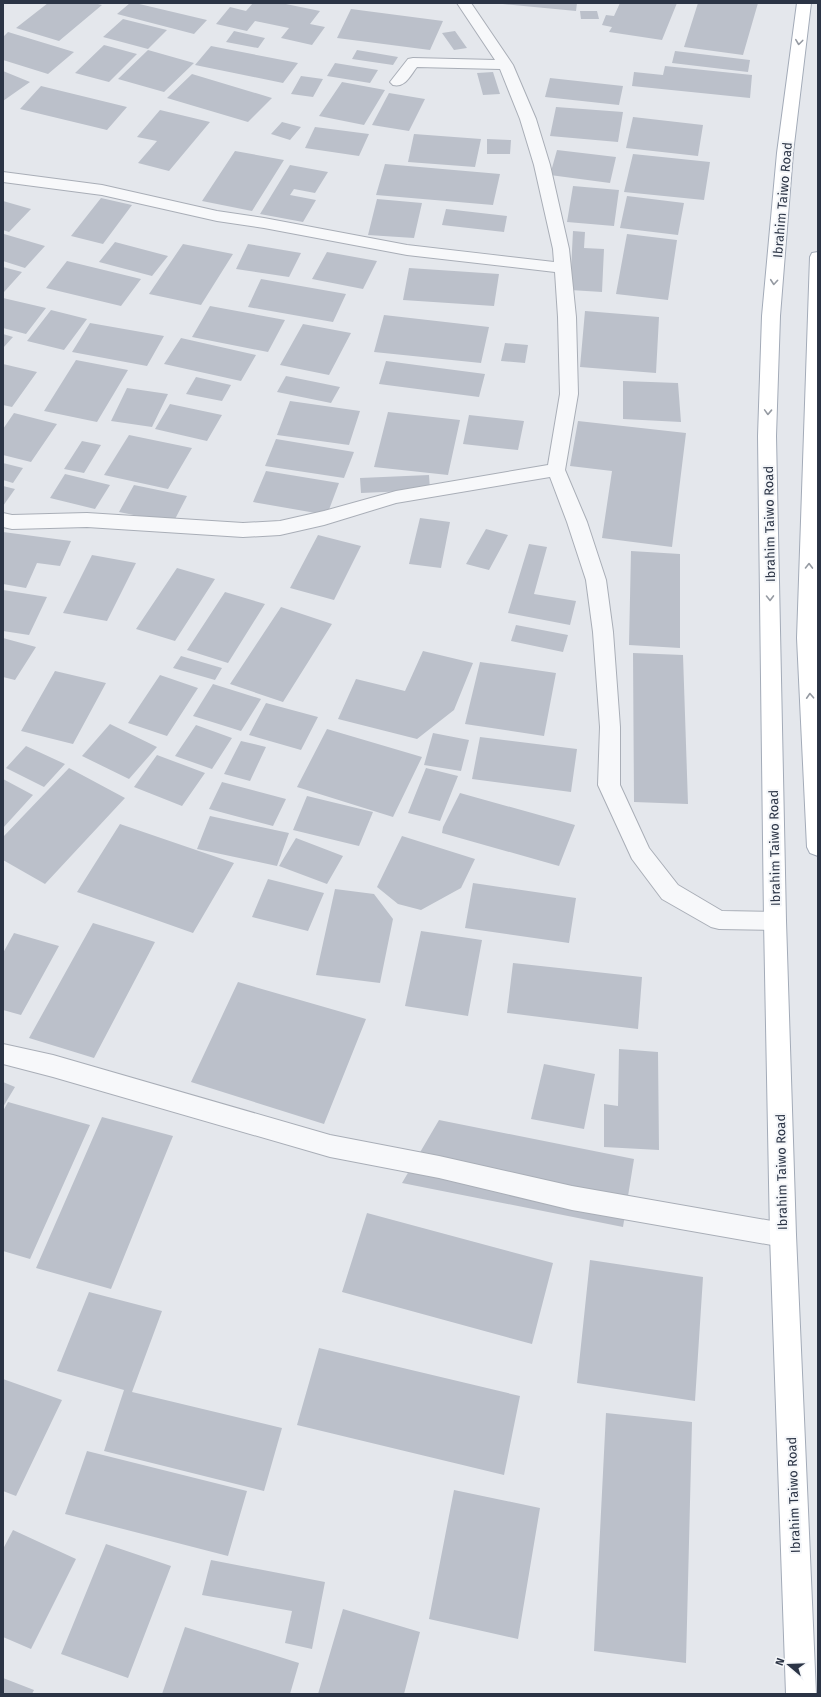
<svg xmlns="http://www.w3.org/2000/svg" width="821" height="1697" viewBox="0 0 821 1697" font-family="'Fira Sans',sans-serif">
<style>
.building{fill:#bbc0ca}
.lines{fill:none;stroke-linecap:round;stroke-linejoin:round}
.street-casing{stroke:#a9aeb7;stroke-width:2}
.primary-casing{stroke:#a3abb8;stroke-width:2}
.street{fill:#f7f8fa;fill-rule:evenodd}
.primary{fill:#fff;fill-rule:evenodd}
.oneway{stroke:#959aa2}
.labels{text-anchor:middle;stroke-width:4;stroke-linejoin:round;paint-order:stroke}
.street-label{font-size:13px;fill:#2b3445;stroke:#f4f6f9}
</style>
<rect width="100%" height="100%" fill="#e4e7ec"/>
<path class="building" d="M48,3h46l8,2 -43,36 -43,-13z
M130,3h5l72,17 -13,14 -77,-20z
M253,3h28l39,8 -10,13 15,3 -13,18 -31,-7 8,-10 -34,-7 -8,10 -31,-7 14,-17 16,4z
M493,3h84l-1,8z
M620,3h57l-15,37 -53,-8 3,-5 -10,-2 4,-10 8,1z
M698,3h60l-15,52 -59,-8z
M351,9l92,12 -13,29 -93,-12z
M580,11h17l2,8h-18z
M123,19l44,11 -19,19 -45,-12z
M234,31l31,7 -7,10 -32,-6z
M455,31l12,17 -13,2 -12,-17z
M8,32l66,20 -26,22 -45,-14v-23z
M104,45l33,9 -28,28 -34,-9z
M211,46l87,17 -15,20 -88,-18z
M148,50l46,13 -30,29 -46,-13z
M357,50l41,7 -5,8 -41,-6z
M675,51l75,9 -2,12 -76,-9z
M335,63l43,7 -8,13 -43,-7z
M665,66l87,9 -2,23 -118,-12 2,-14 29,3z
M3,71l27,11 -27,19z
M493,72l7,22 -17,1 -6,-22z
M192,74l80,24 -24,24 -81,-24z
M301,76l22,3 -10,18 -22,-3z
M550,78l73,8 -4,19 -74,-8z
M342,82l43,8 -21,35 -45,-9z
M41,86l86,21 -20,23 -87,-21z
M389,93l36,6 -16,32 -37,-6z
M556,107l67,5 -5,30 -68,-6z
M160,110l50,12 -41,49 -31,-8 19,-22 -20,-4z
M633,117l70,8 -5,31 -72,-8z
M282,122l19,5 -11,13 -19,-6z
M315,127l54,7 -10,22 -54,-8z
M414,134l67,5 -6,28 -67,-5z
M487,139l24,1 -1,14h-23z
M557,150l59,7 -6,26 -60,-8z
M235,151l49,9 -32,51 -50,-10z
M633,154l77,8 -6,38 -80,-8z
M385,164l115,10 -7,31 -117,-10z
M290,165l38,7 -13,21 -21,-4 -4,6 26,5 -13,22 -43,-8z
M573,186l46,4 -5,36 -47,-4z
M627,196l57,7 -6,32 -58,-7z
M101,198l31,7 -29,39 -32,-8z
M377,199l45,4 -8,35 -46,-3z
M3,201l28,8 -22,23 -6,-2z
M446,209l61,7 -3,16 -62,-7z
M573,231l12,1 -1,16 20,1 -2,43 -32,-2z
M4,234l41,12 -20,22 -22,-7z
M627,234l50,6 -9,60 -52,-6z
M115,242l53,14 -16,20 -53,-14z
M183,244l50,10 -32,51 -52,-11z
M248,244l53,9 -12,24 -53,-8z
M327,252l50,9 -14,28 -51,-10z
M67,261l74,18 -20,27 -75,-18z
M3,267l19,5 -18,20h-1z
M409,268l90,6 -5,32 -91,-6z
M261,279l85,15 -13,28 -85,-15z
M3,298l43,10 -20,26 -23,-6z
M210,306l75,14 -17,32 -76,-15z
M51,310l36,9 -23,31 -37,-9z
M585,311l74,6 -3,56 -76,-6z
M384,315l105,12 -8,36 -107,-11z
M90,323l74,13 -17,30 -75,-14z
M303,324l48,9 -22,42 -49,-10z
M3,334l10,3 -10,11z
M181,338l75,17 -15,26 -77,-17z
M505,343l23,2 -3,18 -24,-2z
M76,360l52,10 -31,52 -53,-11z
M386,361l99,13 -6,23 -100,-13z
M3,364l34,8 -25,35 -9,-2z
M286,376l54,11 -9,16 -54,-11z
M196,377l35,8 -9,16 -36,-7z
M623,381l55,2 3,39 -58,-3z
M127,388l41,6 -16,33 -41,-6z
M290,401l70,10 -11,34 -72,-10z
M170,404l52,11 -15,26 -52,-12z
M388,412l72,8 -12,55 -74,-8z
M14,413l43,11 -26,38 -28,-7v-26z
M469,415l55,6 -6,29 -55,-6z
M578,421l108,12 -14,114 -70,-9 10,-67 -42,-5z
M129,435l63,13 -24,41 -64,-14z
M276,439l78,13 -10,26 -79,-12z
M82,441l19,4 -17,28 -20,-4z
M3,463l20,5 -10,15 -10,-3z
M266,471l73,12 -12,32 -74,-13z
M65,474l45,11 -15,24 -45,-11z
M429,475l1,15 -69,3 -1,-15z
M134,485l53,11 -14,27 -54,-11z
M3,486l12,3 -12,17z
M420,518l30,4 -9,46 -32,-4z
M486,529l22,6 -19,35 -23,-6z
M3,532l68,9 -11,25 -23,-3 -11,25 -23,-4z
M318,535l43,11 -27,54 -44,-12z
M529,544l18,3 -13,47 42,7 -6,24 -62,-12z
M631,551l49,3v94l-51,-3z
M92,555l44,8 -29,58 -44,-8z
M177,568l38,11 -40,62 -39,-12z
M3,590l44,7 -18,38 -26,-4z
M225,592l40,12 -37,59 -41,-13z
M281,607l51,17 -49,78 -53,-18z
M516,625l52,10 -5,17 -52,-11z
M3,638l33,9 -21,33 -12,-3z
M423,651l50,12 -19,47 -37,29 -79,-20 18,-40 49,12z
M633,653l50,2 5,149 -54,-2z
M181,656l41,12 -7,12 -42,-12z
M480,662l76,11 -12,63 -79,-12z
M55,671l51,12 -33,61 -52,-13z
M160,675l38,13 -31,48 -39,-13z
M213,684l48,15 -20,32 -48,-15z
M266,703l52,14 -17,33 -52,-15z
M110,724l47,23 -28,32 -47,-23z
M196,725l36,13 -20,31 -37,-13z
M327,729l95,28 -29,60 -96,-30z
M433,733l36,7 -8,31 -37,-6z
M480,737l97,12 -6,43 -99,-13z
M241,741l25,6 -16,34 -26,-7z
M26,746l39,18 -21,23 -38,-19z
M157,755l48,18 -23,33 -48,-19z
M69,768l56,30 -80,86 -42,-24v-23z
M426,768l32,8 -18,45 -32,-8z
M3,779l30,16 -30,33z
M222,782l64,17 -13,27 -64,-17z
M460,793l115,32 -16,41 -117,-33 1,-6z
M307,796l66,16 -14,34 -66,-16z
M210,816l79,17 -12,33 -80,-17z
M120,824l114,39 -41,70 -116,-41z
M402,836l73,23 -14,29 -40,22 -23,-6 -21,-17z
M296,838l47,18 -16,28 -48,-18z
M268,879l56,14 -16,38 -56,-14z
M473,883l103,15 -7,45 -104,-15z
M335,889l39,5 19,25 -13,64 -64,-8z
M93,923l62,19 -61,116 -65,-20z
M421,931l61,9 -14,76 -63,-10z
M14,933l45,13 -38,69 -18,-5v-57z
M513,963l129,14 -4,52 -131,-16z
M238,982l128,37 -42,105 -133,-42z
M619,1049l39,3 1,98 -55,-3v-43l14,2z
M544,1064l51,10 -11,55 -53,-10z
M3,1082l12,5 -12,20z
M8,1102l82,23 -60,134 -27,-8v-140z
M102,1117l71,19 -62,153 -75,-21z
M439,1120l195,39 -11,68 -221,-44z
M367,1213l186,50 -21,81 -190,-52z
M590,1260l113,17 -8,124 -118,-18z
M89,1292l73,19 -30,81 150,36 -18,63 -160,-40 20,-61 -67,-19z
M319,1348l201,48 -16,79 -207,-50z
M3,1379l59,21 -46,96 -13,-5z
M606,1413l86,9 -6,241 -92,-12z
M87,1451l160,40 -19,65 -163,-42z
M454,1490l86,18 -22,131 -89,-20z
M13,1530l63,29 -45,90 -28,-12v-88z
M106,1544l65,22 -43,112 -67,-24z
M211,1560l114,22 -13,67 -27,-6 7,-32 -90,-16z
M343,1609l77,23 -16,62h-86z
M185,1627l114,36 -9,31h-128z
M3,1678l31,12 -2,4h-29z"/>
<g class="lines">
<defs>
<path id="street" d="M457,3h14l42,62 23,54 14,46 19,84 7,68 2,77 -13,76 22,52 19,58 7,52 7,95v58l29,63 29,37 44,26 53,1 8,2 3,7 -3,7 -8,2 -56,-1 -8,-2 -49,-28 -30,-40 -34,-74 2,-58 -7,-95 -7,-52 -19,-58 -17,-45 -154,26 -72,22 -44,10 -37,2 -156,-10 -75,2 -9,-2v-14l9,2 75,-2 156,10 37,-2 44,-10 72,-20 152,-26 12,-71 -2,-77 -3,-45 -148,-17 -143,-27 -47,-7 -115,-26 -99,-13v-10l99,13 115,26 47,7 143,27 147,17 -1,-13 -19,-84 -14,-46 -20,-50 -83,-2c-7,9 -12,21 -24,18l-3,-3 18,-23 5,-1 82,2z
M3,1044l50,11 277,80 109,21 133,30 211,37 9,4 4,8 -4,8 -9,4 -211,-37 -133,-32 -109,-21 -277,-80 -50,-13z"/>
<path id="primary" d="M797,3h14l-18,150 -13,163 -4,120 10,485 10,314 20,459h-30l-16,-459 -6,-314 -6,-485 4,-120 15,-163z
M818,252v604l-8,-3 -3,-6 -10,-209 13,-381 2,-4z"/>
</defs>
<use href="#street" class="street-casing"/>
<use href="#primary" class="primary-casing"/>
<use href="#street" class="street"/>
<use href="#primary" class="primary"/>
</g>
<defs><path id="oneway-chevron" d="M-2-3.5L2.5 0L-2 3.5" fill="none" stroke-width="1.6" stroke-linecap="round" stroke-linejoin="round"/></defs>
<g class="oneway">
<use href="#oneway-chevron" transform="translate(799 42) rotate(97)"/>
<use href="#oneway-chevron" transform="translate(774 282) rotate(95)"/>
<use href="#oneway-chevron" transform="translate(768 412) rotate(92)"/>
<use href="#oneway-chevron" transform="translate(809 566) rotate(-89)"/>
<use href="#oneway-chevron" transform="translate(770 598) rotate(89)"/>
<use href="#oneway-chevron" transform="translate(810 696) rotate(-93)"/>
</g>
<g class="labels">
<g class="street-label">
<text transform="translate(782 200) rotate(-85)" y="5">Ibrahim Taiwo Road</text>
<text transform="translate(769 524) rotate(-91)" y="5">Ibrahim Taiwo Road</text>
<text transform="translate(774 848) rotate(-91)" y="5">Ibrahim Taiwo Road</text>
<text transform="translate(781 1172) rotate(-91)" y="5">Ibrahim Taiwo Road</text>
<text transform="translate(793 1495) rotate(-92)" y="5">Ibrahim Taiwo Road</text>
</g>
</g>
<rect width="821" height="1697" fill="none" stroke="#2b3445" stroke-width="8"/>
<g transform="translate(789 1665) rotate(289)" stroke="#f4f6f9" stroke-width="3" paint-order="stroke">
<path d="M0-3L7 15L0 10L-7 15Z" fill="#2b3445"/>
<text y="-6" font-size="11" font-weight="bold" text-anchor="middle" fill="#2b3445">N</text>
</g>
</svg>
